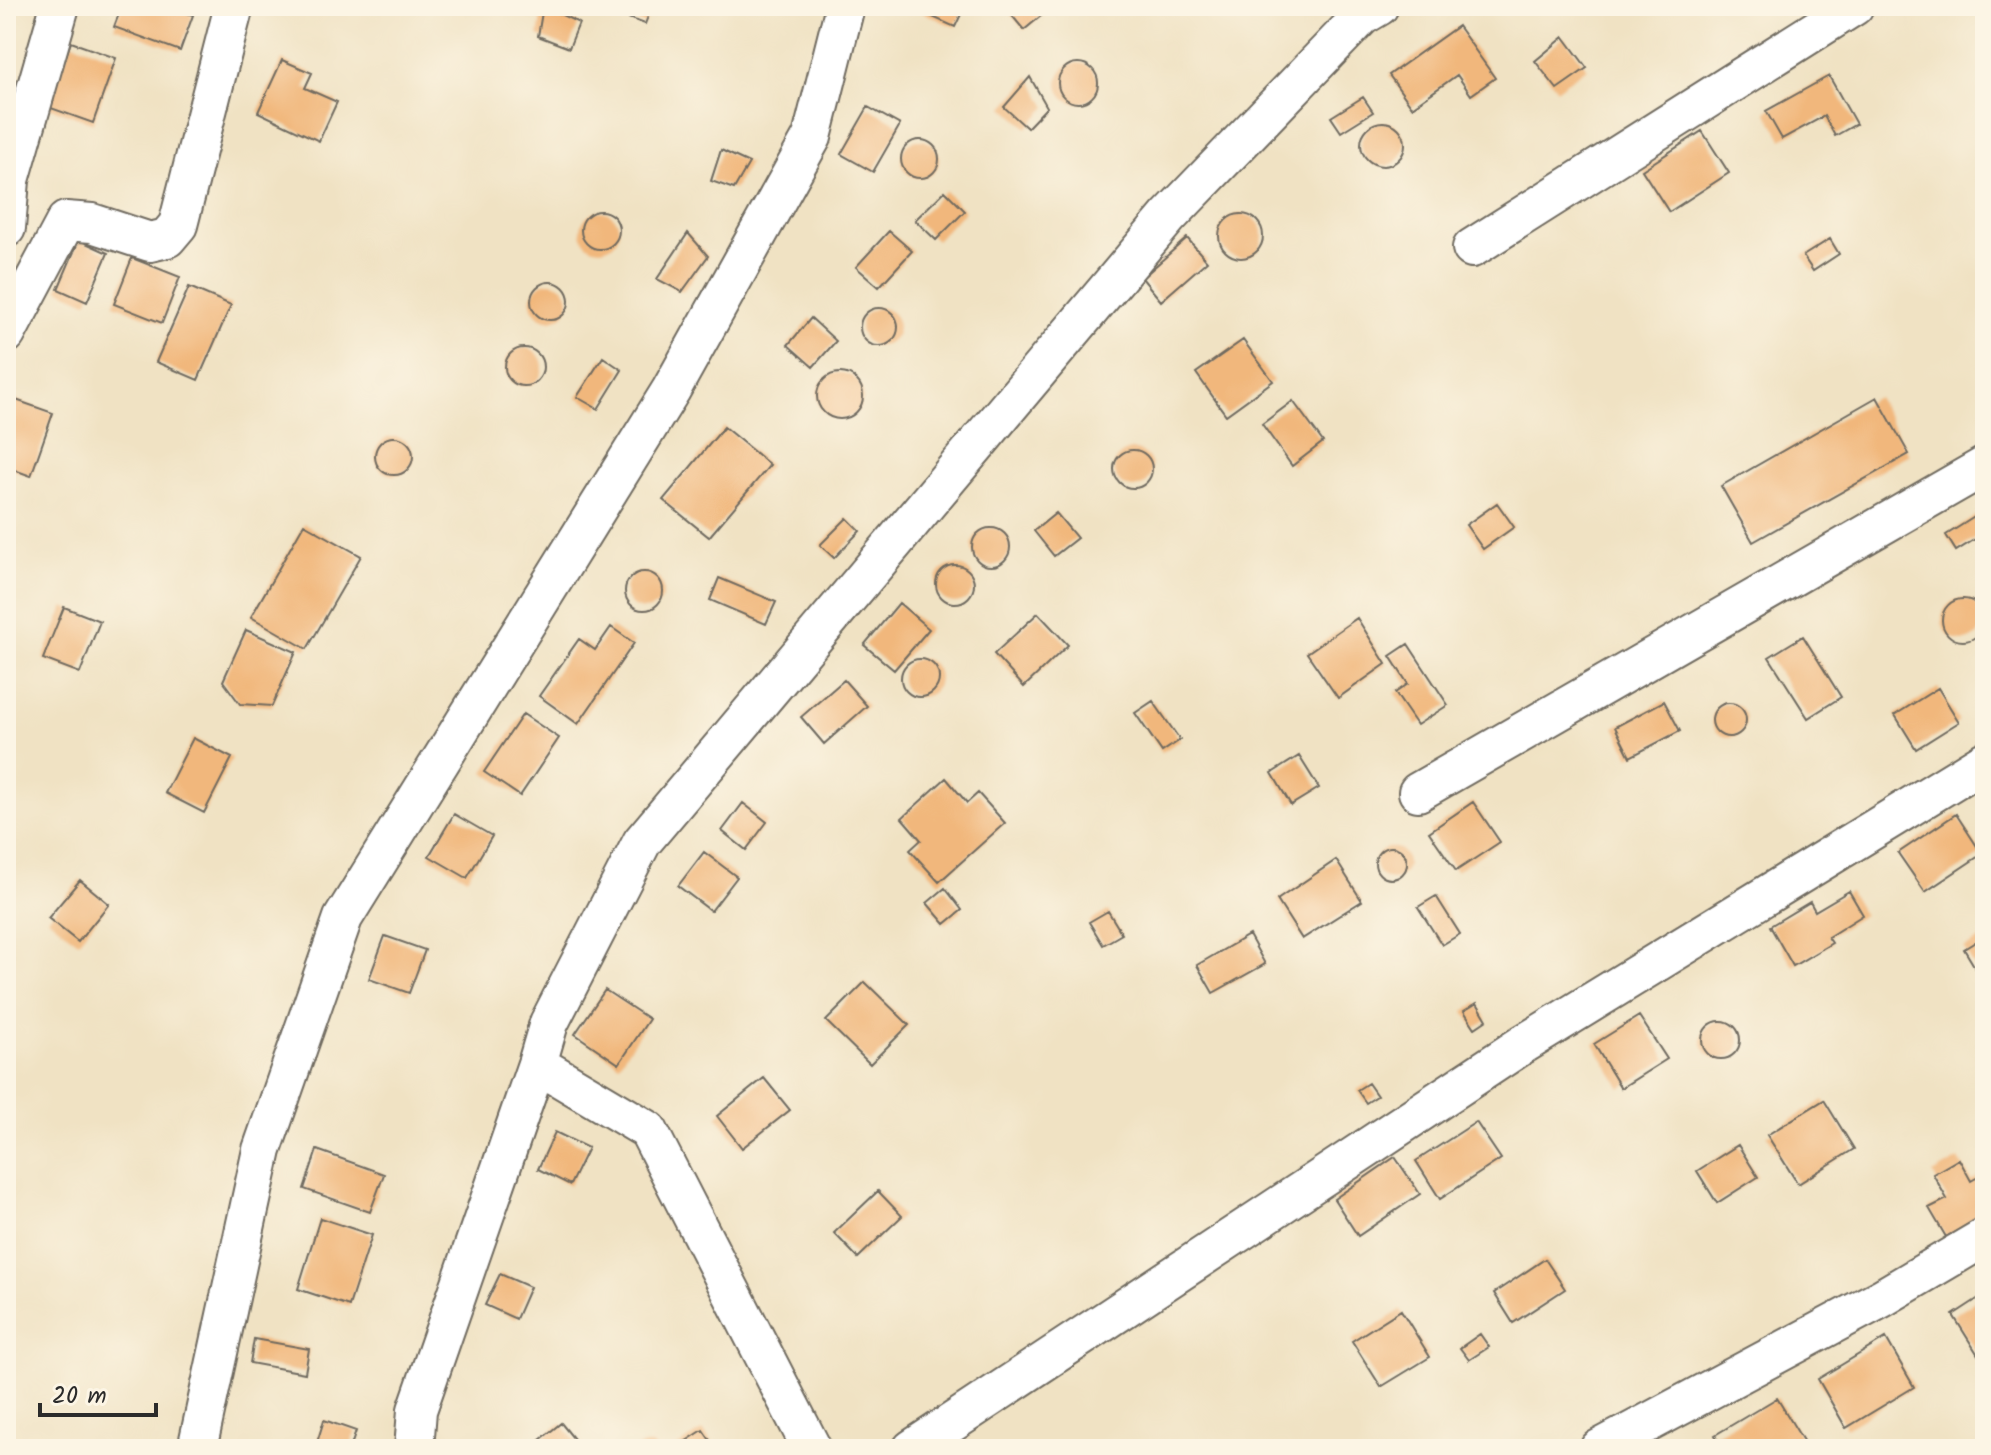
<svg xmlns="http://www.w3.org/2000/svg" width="1991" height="1455" viewBox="0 0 1991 1455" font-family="Kalam,sans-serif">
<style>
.building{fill:#f1b77b}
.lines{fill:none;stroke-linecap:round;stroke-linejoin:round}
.minor-casing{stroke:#706b60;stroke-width:42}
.minor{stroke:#fff;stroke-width:38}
</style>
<rect width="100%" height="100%" fill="#fcf5e5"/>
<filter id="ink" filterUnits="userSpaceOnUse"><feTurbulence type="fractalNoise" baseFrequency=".0125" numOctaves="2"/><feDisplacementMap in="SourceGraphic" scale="16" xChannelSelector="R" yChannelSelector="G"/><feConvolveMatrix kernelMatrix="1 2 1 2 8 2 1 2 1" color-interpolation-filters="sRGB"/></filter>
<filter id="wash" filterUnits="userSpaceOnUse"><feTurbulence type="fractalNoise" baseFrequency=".006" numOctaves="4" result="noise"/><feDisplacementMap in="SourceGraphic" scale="32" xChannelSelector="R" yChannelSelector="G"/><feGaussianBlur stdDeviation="1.8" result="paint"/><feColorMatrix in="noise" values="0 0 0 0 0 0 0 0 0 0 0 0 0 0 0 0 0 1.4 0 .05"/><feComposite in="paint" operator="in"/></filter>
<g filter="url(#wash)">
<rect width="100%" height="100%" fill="#f0e2c3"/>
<g id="blocks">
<path class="building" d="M122,6h45l26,9 -13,36 -66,-24z
M543,6l36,17 -10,25 -31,-12z
M595,6h57l-7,18z
M920,6h45l-10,21 -38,-17z
M1004,6h49l-29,24z
M1458,26l37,52 -24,17 -14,-20 -45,32 -23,-32z
M1564,37l23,31 -30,21 -22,-28z
M71,42l45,16 -23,65 -45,-16z
M282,60l30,13 -7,15 32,14 -18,39 -61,-29z
M1058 83a20 20 0 1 1 40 0a20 20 0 1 1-40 0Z
M1829,76l27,48 -21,12 -11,-20 -42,23 -16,-28z
M1030,77l17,30 -20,21 -23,-21z
M1363,97l10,15 -32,20 -10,-15z
M868,107l32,18 -27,47 -32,-18z
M1361 144a22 22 0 1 1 44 0a22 22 0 1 1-44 0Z
M1702,131l27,42 -60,39 -27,-42z
M901 159a19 19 0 1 1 38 0a19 19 0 1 1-38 0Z
M721,150l28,13 -15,26 -23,-8z
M945,191l20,20 -29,29 -21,-20z
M581 230a19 19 0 1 1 38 0a19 19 0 1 1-38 0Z
M1219 236a22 22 0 1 1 44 0a22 22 0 1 1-44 0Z
M889,231l23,20 -33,36 -23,-20z
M688,233l20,23 -26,36 -25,-13z
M1187,238l20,23 -46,40 -19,-23z
M1830,239l9,15 -26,17 -10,-15z
M79,240l29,13 -21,49 -29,-13z
M132,258l48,19 -18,46 -48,-19z
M531 301a19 19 0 1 1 38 0a19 19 0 1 1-38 0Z
M189,287l42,18 -33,75 -42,-18z
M860 327a19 19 0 1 1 38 0a19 19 0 1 1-38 0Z
M811,318l25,23 -23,26 -25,-22z
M1243,340l30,41 -47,34 -30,-42z
M505 367a19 19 0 1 1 38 0a19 19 0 1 1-38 0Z
M603,357l19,13 -24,39 -21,-12z
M817 396a23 23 0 1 1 46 0a23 23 0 1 1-46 0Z
M1877,397l32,57 -156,88 -32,-56z
M13,399l40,14 -22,63 -25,-9v-50z
M1293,401l30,41 -31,24 -30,-42z
M724,427l46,38 -61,72 -46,-37z
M375 456a19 19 0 1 1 38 0a19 19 0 1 1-38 0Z
M1114 469a19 19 0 1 1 38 0a19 19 0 1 1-38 0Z
M1497,503l17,24 -31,22 -17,-24z
M1984,511l1,22 -29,18 -10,-16z
M1056,513l21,25 -23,18 -20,-25z
M847,518l13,13 -26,27 -14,-13z
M304,524l57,32 -54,93 -56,-32z
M972 547a19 19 0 1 1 38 0a19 19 0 1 1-38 0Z
M936 584a19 19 0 1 1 38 0a19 19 0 1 1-38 0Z
M625 591a19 19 0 1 1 38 0a19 19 0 1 1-38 0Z
M719,578l57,24 -10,22 -56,-24z
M1942 620a21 21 0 1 1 42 0a21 21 0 1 1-42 0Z
M899,603l30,26 -35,41 -30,-25z
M64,607l36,14 -20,52 -37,-14z
M1038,613l30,32 -44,42 -30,-33z
M1357,618l29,46 -48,34 -31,-45z
M611,627l23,16 -56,81 -39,-28 40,-57 16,11z
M246,630l50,22 -24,54 -32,-2 -17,-23z
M1803,636l38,61 -33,21 -39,-61z
M1408,644l40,61 -31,20 -22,-32 13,-9 -18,-28z
M901 678a19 19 0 1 1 38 0a19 19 0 1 1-38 0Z
M844,680l23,26 -43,38 -23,-27z
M1938,688l21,34 -43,27 -21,-34z
M1153,701l27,39 -18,12 -27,-39z
M1664,701l16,30 -50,26 -15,-30z
M1712 720a17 17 0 1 1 34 0a17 17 0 1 1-34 0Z
M523,714l36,24 -39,58 -36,-24z
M193,738l39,20 -28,55 -39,-20z
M1299,756l20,32 -28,17 -19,-32z
M946,778l21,25 11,-10 27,30 -66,59 -29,-32 11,-10 -19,-22z
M1473,802l27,40 -44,29 -27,-39z
M743,803l24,19 -21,28 -24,-19z
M454,814l38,22 -25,42 -38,-22z
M1956,814l26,40 -57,38 -27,-39z
M1375 863a16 16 0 1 1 32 0a16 16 0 1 1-32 0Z
M704,852l33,25 -26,34 -33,-25z
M1336,860l26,41 -60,38 -25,-39z
M80,880l29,24 -31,38 -30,-24z
M945,888l17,22 -17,14 -18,-21z
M1849,891l14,24 -35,22 4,6 -39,23 -23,-40 40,-24 5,9z
M1436,896l24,38 -18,11 -24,-38z
M1108,911l14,23 -19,11 -14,-23z
M1249,935l16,29 -52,29 -16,-28z
M385,936l40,14 -16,43 -40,-14z
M1985,936v48l-21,-35z
M865,982l44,43 -39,39 -44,-43z
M605,990l44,29 -30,45 -44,-30z
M1477,1003l10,17 -12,8 -11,-17z
M1639,1016l28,43 -46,29 -27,-44z
M1702 1040a19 19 0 1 1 38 0a19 19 0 1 1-38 0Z
M764,1078l26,32 -48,38 -25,-32z
M1368,1083l9,13 -11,7 -9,-13z
M1824,1100l30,49 -56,35 -31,-49z
M1476,1122l25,37 -61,40 -24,-38z
M555,1132l33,16 -18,37 -32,-16z
M1738,1145l20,32 -41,26 -20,-32z
M317,1150l67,24 -14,38 -66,-23z
M1395,1157l25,37 -62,42 -24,-37z
M1959,1159l12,22 14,-8v42l-39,22 -17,-29 18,-9 -14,-25z
M878,1191l24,25 -44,42 -24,-25z
M320,1218l52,17 -23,71 -51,-17z
M1545,1259l20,30 -52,34 -19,-30z
M500,1274l30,13 -14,32 -31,-14z
M1985,1294v72l-32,-51z
M1401,1310l29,47 -49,30 -29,-46z
M1480,1334l9,13 -20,13 -9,-12z
M1886,1338l28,49 -68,41 -28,-49z
M254,1339l55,10 -4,24 -55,-10z
M1777,1398l31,51h-85l-8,-14z
M324,1420l32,11 -6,18h-35z
M561,1423l21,26h-53z
M703,1430l13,19h-42z
M645,1445h6l8,4h-25z
M1246,1445l6,1 8,3h-24z"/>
</g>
</g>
<g filter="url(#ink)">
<use href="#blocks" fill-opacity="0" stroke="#706b60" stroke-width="2"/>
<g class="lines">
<defs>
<path id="minor" d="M6,228l4,-48 50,-174
M1472,248l382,-242
M6,334l60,-113 26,2 58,19 17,-4 11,-13 56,-219
M1418,792l567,-326
M537,1064l111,66 164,319
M197,1449l65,-299 81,-232 328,-528 141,-253 33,-131
M414,1449l3,-39 120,-346 12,-41 93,-181 526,-625 194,-201 17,-10
M912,1449l610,-404 463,-284
M1599,1449l283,-151 103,-61"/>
</defs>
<use href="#minor" class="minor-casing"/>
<use href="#minor" class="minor"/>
</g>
</g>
<rect width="1991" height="1455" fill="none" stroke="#fcf5e5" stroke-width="32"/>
<path d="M40 1403v12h116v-12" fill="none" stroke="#2b2b2b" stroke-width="4"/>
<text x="52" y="1403" font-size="24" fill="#2b2b2b" stroke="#fcf5e5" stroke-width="6" paint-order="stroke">20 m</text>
</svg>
